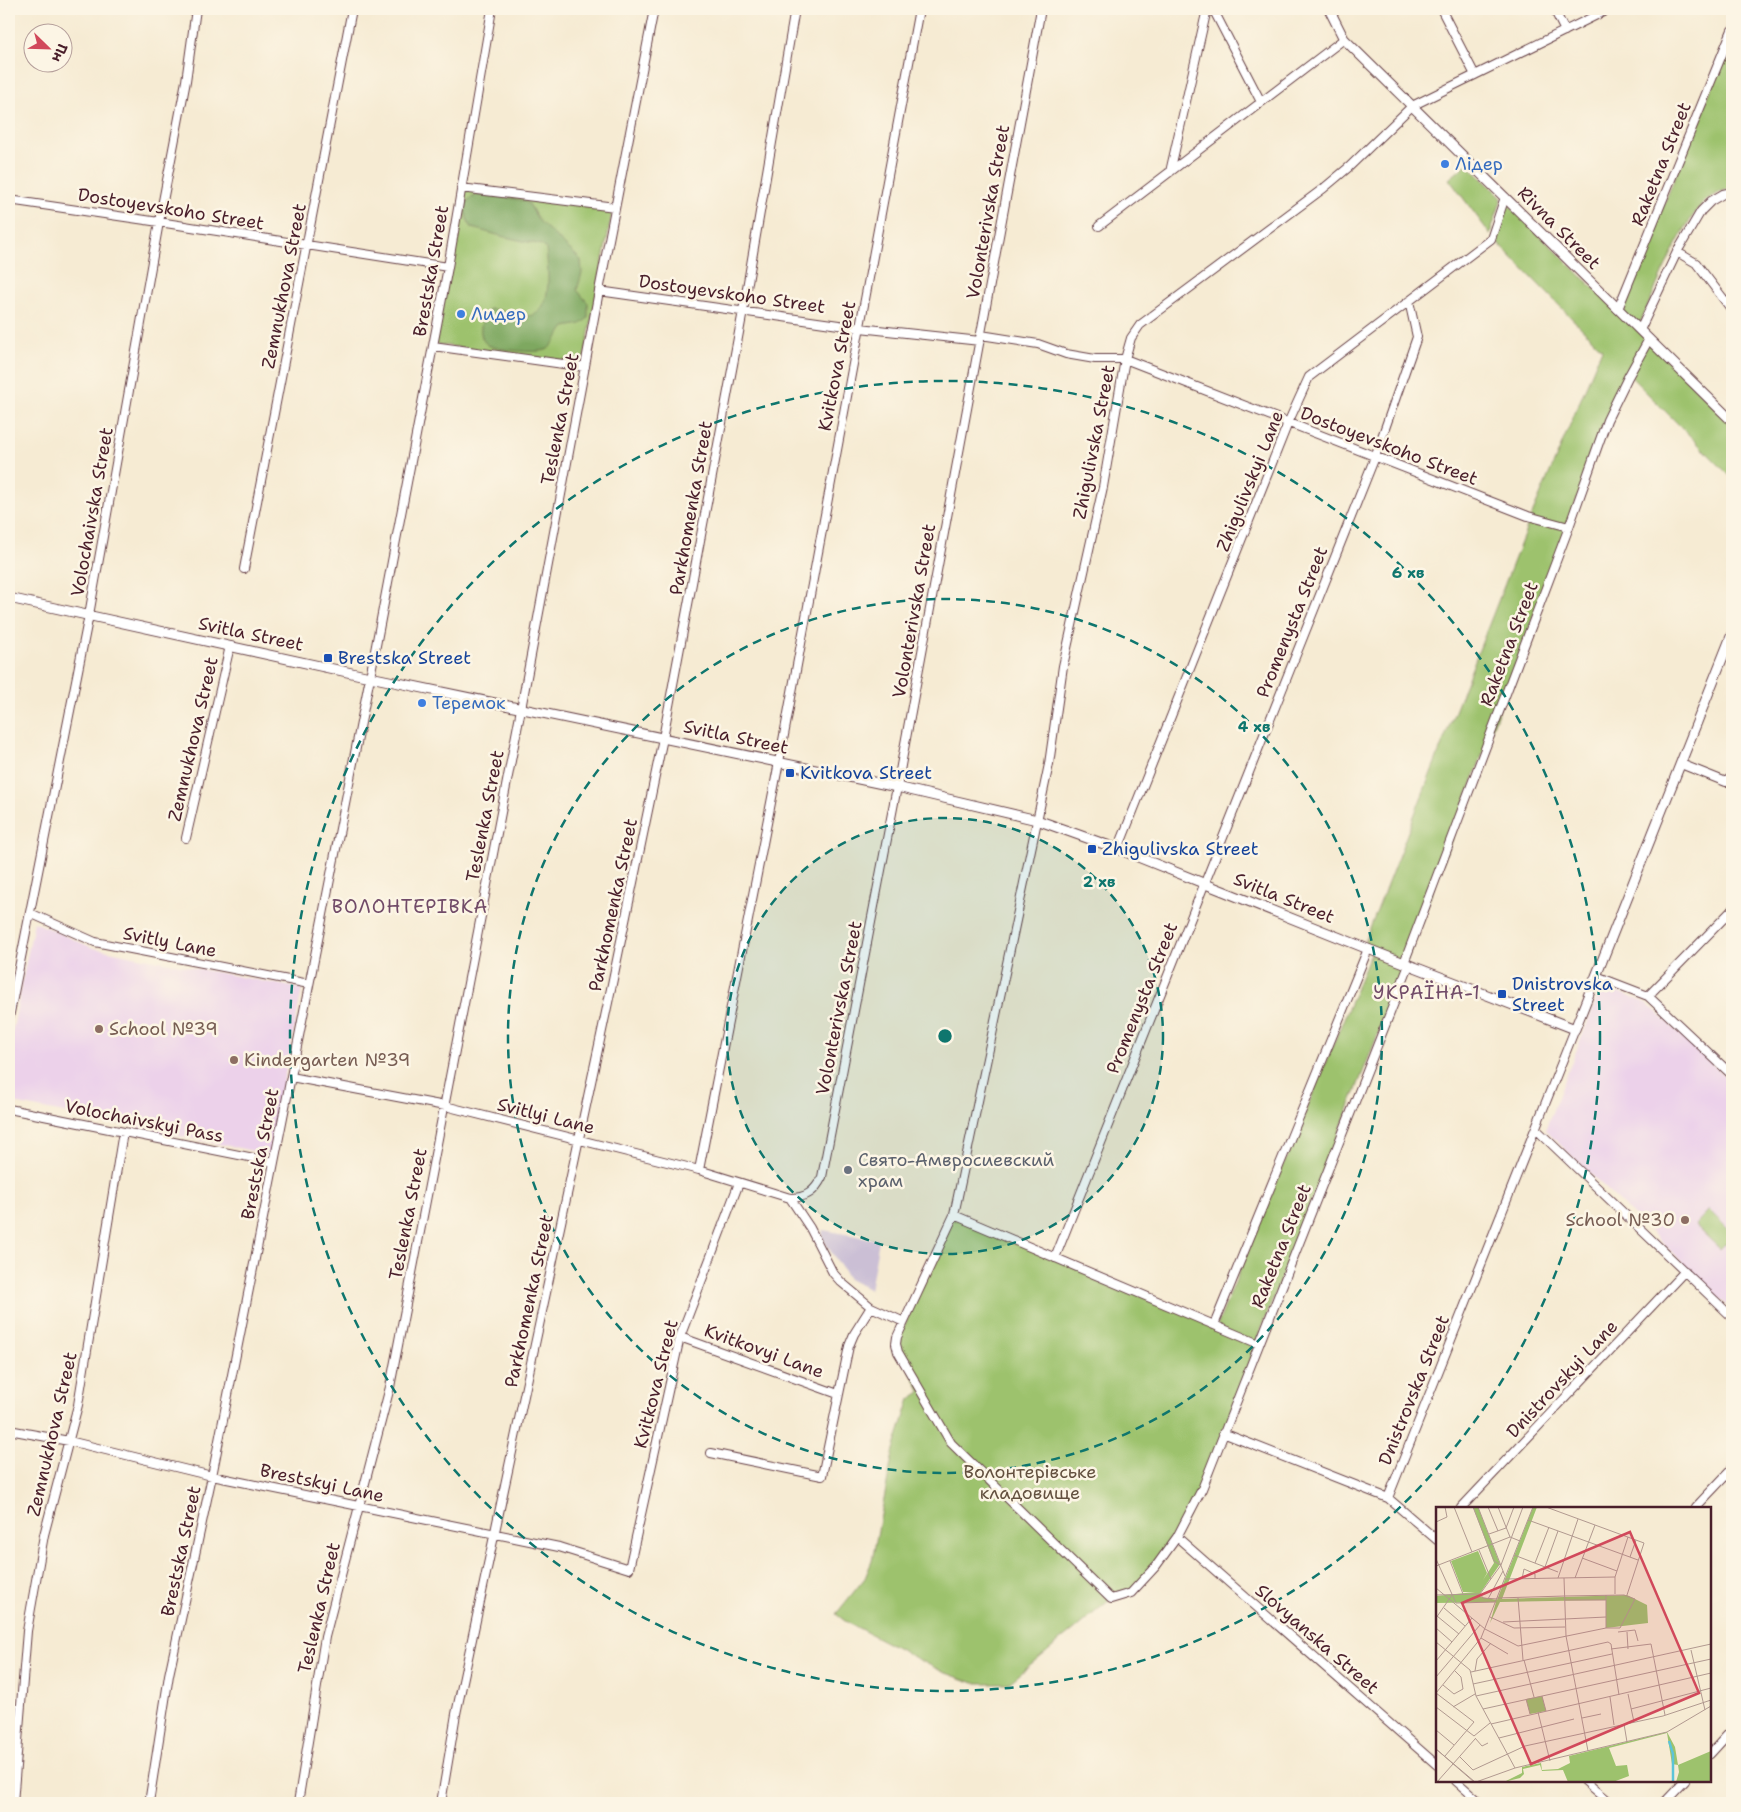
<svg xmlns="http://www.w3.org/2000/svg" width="1741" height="1812" viewBox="0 0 1741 1812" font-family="'Shantell Sans',sans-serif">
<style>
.built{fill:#ecd1ea}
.industrial{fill:#cbbfd5}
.green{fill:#9dc26d;stroke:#74704c}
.forest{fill:#7ea860;stroke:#646446}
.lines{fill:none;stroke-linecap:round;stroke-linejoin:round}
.minor-casing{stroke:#643e44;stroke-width:10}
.tertiary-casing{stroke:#643e44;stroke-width:11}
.minor{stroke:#fff;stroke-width:8}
.tertiary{stroke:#fff;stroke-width:9}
.ring{fill:none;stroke:#0f766e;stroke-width:2.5;stroke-dasharray:9 6}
.shop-dot{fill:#3f7fe0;stroke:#fcf5e5;stroke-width:2}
.transit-dot{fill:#1a4fb4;stroke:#fcf5e5;stroke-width:2}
.education-dot{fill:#8d6e63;stroke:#fcf5e5;stroke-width:2}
.worship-dot{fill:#6b7280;stroke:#fcf5e5;stroke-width:2}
.labels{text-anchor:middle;stroke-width:5;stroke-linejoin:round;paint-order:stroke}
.shop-label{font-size:18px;fill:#366cbe;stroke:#fcf5e5;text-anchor:start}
.street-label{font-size:18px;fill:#4a1f2b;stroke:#fcf5e5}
.transit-label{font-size:18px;fill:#164399;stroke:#fcf5e5;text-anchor:start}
.education-label{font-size:18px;fill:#785e54;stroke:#fcf5e5;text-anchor:start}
.worship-label{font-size:18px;fill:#5b616d;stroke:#fcf5e5;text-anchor:start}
.park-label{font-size:18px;fill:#63503f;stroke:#fcf5e5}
.neighbourhood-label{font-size:19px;letter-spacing:1px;fill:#714b68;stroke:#fcf5e5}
.inset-river{fill:none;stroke:#5cc4d8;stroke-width:2.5}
.inset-road{fill:none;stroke:#b19990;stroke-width:1}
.view{fill:#d1495b;fill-opacity:0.15;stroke:#d1495b;stroke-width:2.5}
.inset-edge{fill:none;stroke:#4a1f2b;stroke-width:2.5}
.centre{fill:#0f766e;stroke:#fcf5e5;stroke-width:2.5}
.ring-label{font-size:15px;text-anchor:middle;font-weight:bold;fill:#0f766e;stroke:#fcf5e5;stroke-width:5;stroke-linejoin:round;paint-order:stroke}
</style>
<rect width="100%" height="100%" fill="#fcf5e5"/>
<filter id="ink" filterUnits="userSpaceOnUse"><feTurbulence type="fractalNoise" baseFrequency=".02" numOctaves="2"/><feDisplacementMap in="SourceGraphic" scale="10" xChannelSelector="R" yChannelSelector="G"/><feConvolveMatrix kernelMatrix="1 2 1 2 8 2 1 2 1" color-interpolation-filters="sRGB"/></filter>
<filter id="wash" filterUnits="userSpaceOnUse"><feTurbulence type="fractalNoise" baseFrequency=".0096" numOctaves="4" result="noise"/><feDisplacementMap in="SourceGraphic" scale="20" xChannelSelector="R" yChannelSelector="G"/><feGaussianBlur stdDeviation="1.12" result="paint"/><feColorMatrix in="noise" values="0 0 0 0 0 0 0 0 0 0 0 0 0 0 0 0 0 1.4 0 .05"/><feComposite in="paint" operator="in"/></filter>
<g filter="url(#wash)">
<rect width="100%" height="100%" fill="#f6ebd3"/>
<path class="built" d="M34,922l59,26 209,41 -33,165 -260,-52v-53z
M1602,986l45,17 85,80v227l-187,-180z"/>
<path class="industrial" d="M823,1230l56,10 -9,50 -21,-11 -27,-41z"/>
<path class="green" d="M1732,39v149c-13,3 -27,11 -35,22 -25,35 -42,81 -60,120l95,94v54l-105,-105 -62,156 -160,437 -146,368 -15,46 -42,109 -25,48 -46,56 -20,6 -102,84h-35l-31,-11 -98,-51 -9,-7 29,-36 7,-17 21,-108 17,-54 11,-7 -25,-48 58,-129 263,111 156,-378 -9,-4 167,-427 71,-168 -109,-111 13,-36 113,111z
M1467,164l35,34 -12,36 -41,-55z
M463,190l150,18 -30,157 -148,-21z
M1709,1210l23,23v4l-12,12 -25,-24z"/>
<path class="forest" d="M478,195h12l32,5 7,4 10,17 42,39 1,13 -5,17 11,13v15l-7,6 -16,3c-5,6 -12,18 -17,22 -7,5 -49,1 -58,-3 -14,-6 -10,-28 -1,-37 12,0 23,6 34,7 32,3 25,-47 23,-67l-4,-4 -37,-8 -33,-9c-7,-11 -9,-18 -3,-29z"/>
</g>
<g filter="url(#ink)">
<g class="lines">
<defs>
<path id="minor" d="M1213,9l48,93
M1441,9l34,66
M1554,9l11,22
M1170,172l37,-163
M461,188l154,19
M9,200l150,22 289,45
M1099,226l245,-187
M1677,252l19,11 36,47
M599,291l261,37 120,13
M1618,309l114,-279
M1640,330l37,-78 24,-41 10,-10 12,-7 9,-2
M981,335l57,9 28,10 29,5h30l403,157 41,11
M433,346l152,21
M244,569l108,-560
M1681,764l45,18 6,-6
M186,838l44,-192
M1118,849l170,-426 21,-46 182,-138 14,-42
M30,913l65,29 214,42
M1404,963l165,-436 38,-107 21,-43 21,-38
M1409,965l-207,524 -25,48 -21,29 -25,27 -20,6 -160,-156 -53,-91 -2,-8 1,-7 57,-122 95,-451 14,-98 40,-179 22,-128 6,-21 9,-13 184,-137 25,-21 63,-61 197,-97
M1596,976l52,20 84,79
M1648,996l84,-86
M9,1018l80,-403 70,-393 27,-141 10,-72
M291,1077l154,29 254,64 91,28c17,0 25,-7 32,-21l75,-390 144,-778
M9,1109l265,53
M1536,1129l196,188
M699,1170l80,-408 140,-753
M790,1198l20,30 23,45 8,9 30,25 33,15
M954,1215l305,129
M1055,1258l320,-801 42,-120 -8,-36
M1214,1325l154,-376
M680,1337l158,57
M9,1430l60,11 143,35 347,71 70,22 51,-232 59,-154
M1223,1433l165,65 49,42
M711,1453l111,23 27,-130 5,-12 17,-27
M1388,1498l187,-469
M1461,1508l224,-237
M1695,1508l37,-39
M1177,1537l260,228
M1710,1754l22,-24
M1456,1781l25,22
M1585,1781l26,22
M13,1803l14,-172 17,-96 34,-130 45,-273
M149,1803l20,-128 43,-199 158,-799 78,-410 44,-258
M298,1803l27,-166 65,-250 131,-678 78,-418 55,-282
M441,1803l15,-89 156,-730 51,-246 80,-427 52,-302
M1664,1803l21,-22"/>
<path id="tertiary" d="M1329,9l15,30 388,382
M9,598l361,79 527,110 140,33 81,29 250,100 207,80 157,-395"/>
</defs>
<use href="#minor" class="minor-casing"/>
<use href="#tertiary" class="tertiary-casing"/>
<use href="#minor" class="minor"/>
<use href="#tertiary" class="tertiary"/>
</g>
</g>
<circle cx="945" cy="1036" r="218" fill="#0f766e" fill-opacity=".12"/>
<g class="ring">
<circle cx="945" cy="1036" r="218"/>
<circle cx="945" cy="1036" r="437"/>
<circle cx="945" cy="1036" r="655"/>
</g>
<g class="shop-dot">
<circle cx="1445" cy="164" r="5"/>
<circle cx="461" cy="314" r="5"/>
<circle cx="422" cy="703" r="5"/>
</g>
<g class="transit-dot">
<rect x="323" y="653" width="10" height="10" rx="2.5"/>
<rect x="785" y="768" width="10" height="10" rx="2.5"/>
<rect x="1087" y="844" width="10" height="10" rx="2.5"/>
<rect x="1497" y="989" width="10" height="10" rx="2.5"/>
</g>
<g class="education-dot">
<circle cx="99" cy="1029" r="5"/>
<circle cx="234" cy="1060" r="5"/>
<circle cx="1685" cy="1220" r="5"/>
</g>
<circle class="worship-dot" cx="848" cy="1170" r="5"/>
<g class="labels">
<g class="shop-label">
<text x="1455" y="170">Лідер</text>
<text x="471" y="320">Лидер</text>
<text x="432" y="709">Теремок</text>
</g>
<g class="street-label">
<text transform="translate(1661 164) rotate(-68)" y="6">Raketna Street</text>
<text transform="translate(171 209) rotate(9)" y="6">Dostoyevskoho Street</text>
<text transform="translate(988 212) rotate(-80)" y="6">Volonterivska Street</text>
<text transform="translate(1559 228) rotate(45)" y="6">Rivna Street</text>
<text transform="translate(431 271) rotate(-80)" y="6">Brestska Street</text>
<text transform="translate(284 286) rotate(-79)" y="6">Zemnukhova Street</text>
<text transform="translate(732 294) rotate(8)" y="6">Dostoyevskoho Street</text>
<text transform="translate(837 366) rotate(-79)" y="6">Kvitkova Street</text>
<text transform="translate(560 419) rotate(-79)" y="6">Teslenka Street</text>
<text transform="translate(1094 442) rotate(-79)" y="6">Zhigulivska Street</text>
<text transform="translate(1389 446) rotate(21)" y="6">Dostoyevskoho Street</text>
<text transform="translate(1250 481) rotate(-68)" y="6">Zhigulivskyi Lane</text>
<text transform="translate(691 508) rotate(-80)" y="6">Parkhomenka Street</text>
<text transform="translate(92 512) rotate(-80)" y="6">Volochaivska Street</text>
<text transform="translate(914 611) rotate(-80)" y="6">Volonterivska Street</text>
<text transform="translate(1292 622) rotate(-68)" y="6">Promenysta Street</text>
<text transform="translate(251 634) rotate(12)" y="6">Svitla Street</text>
<text transform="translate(1509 644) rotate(-69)" y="6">Raketna Street</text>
<text transform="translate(736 737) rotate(12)" y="6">Svitla Street</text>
<text transform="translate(193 739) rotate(-77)" y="6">Zemnukhova Street</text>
<text transform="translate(485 816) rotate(-79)" y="6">Teslenka Street</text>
<text transform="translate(1284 898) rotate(22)" y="6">Svitla Street</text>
<text transform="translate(613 905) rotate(-78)" y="6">Parkhomenka Street</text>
<text transform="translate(170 942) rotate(11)" y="6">Svitly Lane</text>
<text transform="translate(1142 998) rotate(-68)" y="6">Promenysta Street</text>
<text transform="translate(839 1008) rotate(-79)" y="6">Volonterivska Street</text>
<text transform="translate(546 1116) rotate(14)" y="6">Svitlyi Lane</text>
<text transform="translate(144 1121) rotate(11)" y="6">Volochaivskyi Pass</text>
<text transform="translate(260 1154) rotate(-79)" y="6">Brestska Street</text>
<text transform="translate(408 1214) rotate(-79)" y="6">Teslenka Street</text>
<text transform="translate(1281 1246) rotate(-68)" y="6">Raketna Street</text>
<text transform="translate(529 1301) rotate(-78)" y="6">Parkhomenka Street</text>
<text transform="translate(764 1351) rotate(20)" y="6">Kvitkovyi Lane</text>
<text transform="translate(1562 1379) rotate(-47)" y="6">Dnistrovskyi Lane</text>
<text transform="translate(656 1384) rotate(-76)" y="6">Kvitkova Street</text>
<text transform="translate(1414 1390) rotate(-68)" y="6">Dnistrovska Street</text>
<text transform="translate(52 1434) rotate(-77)" y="6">Zemnukhova Street</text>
<text transform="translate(322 1483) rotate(12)" y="6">Brestskyi Lane</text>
<text transform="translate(181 1551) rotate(-78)" y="6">Brestska Street</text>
<text transform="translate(319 1608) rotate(-77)" y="6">Teslenka Street</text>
<text transform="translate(1317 1639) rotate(41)" y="6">Slovyanska Street</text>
</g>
<g class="transit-label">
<text x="338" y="664">Brestska Street</text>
<text x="800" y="779">Kvitkova Street</text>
<text x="1102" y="855">Zhigulivska Street</text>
<text x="1512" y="990">Dnistrovska<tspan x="1512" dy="21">Street</tspan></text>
</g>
<g class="education-label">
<text x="109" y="1035">School №39</text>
<text x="244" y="1066">Kindergarten №39</text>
<text x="1675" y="1226" text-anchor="end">School №30</text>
</g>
<g class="worship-label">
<text x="858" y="1166">Свято-Амвросиевский<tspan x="858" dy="21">храм</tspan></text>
</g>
<g class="park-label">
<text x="1030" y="1478">Волонтерівське<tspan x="1030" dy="21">кладовище</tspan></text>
</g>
<g class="neighbourhood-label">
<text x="410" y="913">ВОЛОНТЕРІВКА</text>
<text x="1427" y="999">УКРАЇНА-1</text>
</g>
</g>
<g transform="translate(1436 1507)">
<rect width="275" height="275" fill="#f6ebd3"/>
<path d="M37,0h5l22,57 -21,31 2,2 16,3 36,-93h4l-35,92 125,-4 20,10 1,18 -42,5v-28l-106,2 -10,21 6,-21 -60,1v-7l39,-4h-12l-12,-31 27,-10 9,22 -4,7 11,-17zM106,189l4,15 -16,3 -4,-15zM231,225l8,15 3,18 33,-14v31h-35l3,-10 -1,-7 -6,-1 -5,-31 -58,15 7,18 11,-1 2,11 -16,6h-45l-5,-12 -21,1 -2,-6 -17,4 1,5 -4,4 -16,4 18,-9v-6l19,-4 1,7 16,-1 12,-6 -1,-7z" fill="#9dc26d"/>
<path class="inset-river" d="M233,234l4,13v28"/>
<path class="inset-road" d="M18,0l18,45M37,0l21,54 6,4M42,0l27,69M52,0l10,24M62,0l12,30 10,4M110,0l98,36 -17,52M92,13l110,40M0,15l11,-5 -2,-10M53,27l17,-6 8,-21M43,43l12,29M78,48l44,17M194,50l6,-17M146,51l35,13M0,52l20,44M14,54l13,33M99,56l14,-36M0,59l74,-29M109,60l13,-36M122,71l20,-59M128,71l2,58 22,115M139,71l20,-53M69,72l110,-2M86,72l2,-10 11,5v5M0,81l49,41 33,17 88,-18h14l15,-29 -11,-4 -59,1M44,87l21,-29 22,-58M179,87v-17l13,-40M0,88l44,-1 3,4 14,1M170,88v33M61,91l68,-2M82,91l5,62M52,92l15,-28M129,93h41M20,96l40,-1M8,101l21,18M1,109l22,18M54,110l24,11 51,-1M0,111l16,-23M67,115l103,-5M0,121l16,14M182,125l17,-2 3,11M191,125l1,17M45,131l27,16M0,135l34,28 6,26 39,72M175,137l8,51M175,142l40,-5 14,71M255,143l14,60M88,153l10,37M0,154l36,-43M19,164l6,6 2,12M39,164l2,-12 14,-16M35,165l137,-30 3,2M0,170l44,-52M37,177l139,-30M7,178l11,9 9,-5M0,186l45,-55 52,-131M0,186l38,29 -29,34M192,187l6,28M40,189l235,-52M106,189l4,15M174,190l4,28M90,192l4,15M0,200l38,29M17,200l22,-13M47,202l228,-50M195,202l80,-21M102,205l12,49M146,211l19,-4M55,217l220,-51M188,217l3,18M0,223l18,15M38,229l16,-13M39,231l7,8 6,-3M63,231l75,-19M0,242l39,33M0,242l38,33M24,250l13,13 52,-24 138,-30 48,-16M17,257l22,-25M1,275l16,-18M40,275l39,-14 152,-36 44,-26"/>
<path class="view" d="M194,25l69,161 -168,71 -69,-161z"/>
<rect width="275" height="275" class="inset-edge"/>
</g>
<circle cx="945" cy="1036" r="8" class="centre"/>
<g class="ring-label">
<text x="1408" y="578">6 хв</text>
<text x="1254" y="732">4 хв</text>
<text x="1099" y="887">2 хв</text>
</g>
<rect width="1741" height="1812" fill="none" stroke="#fcf5e5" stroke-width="30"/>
<g transform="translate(48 48) rotate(113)"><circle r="24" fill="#fcf5e5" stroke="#b59f9b"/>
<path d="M0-4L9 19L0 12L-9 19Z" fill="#d1495b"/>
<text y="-8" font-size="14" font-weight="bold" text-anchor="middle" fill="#4a1f2b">Пн</text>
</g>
</svg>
